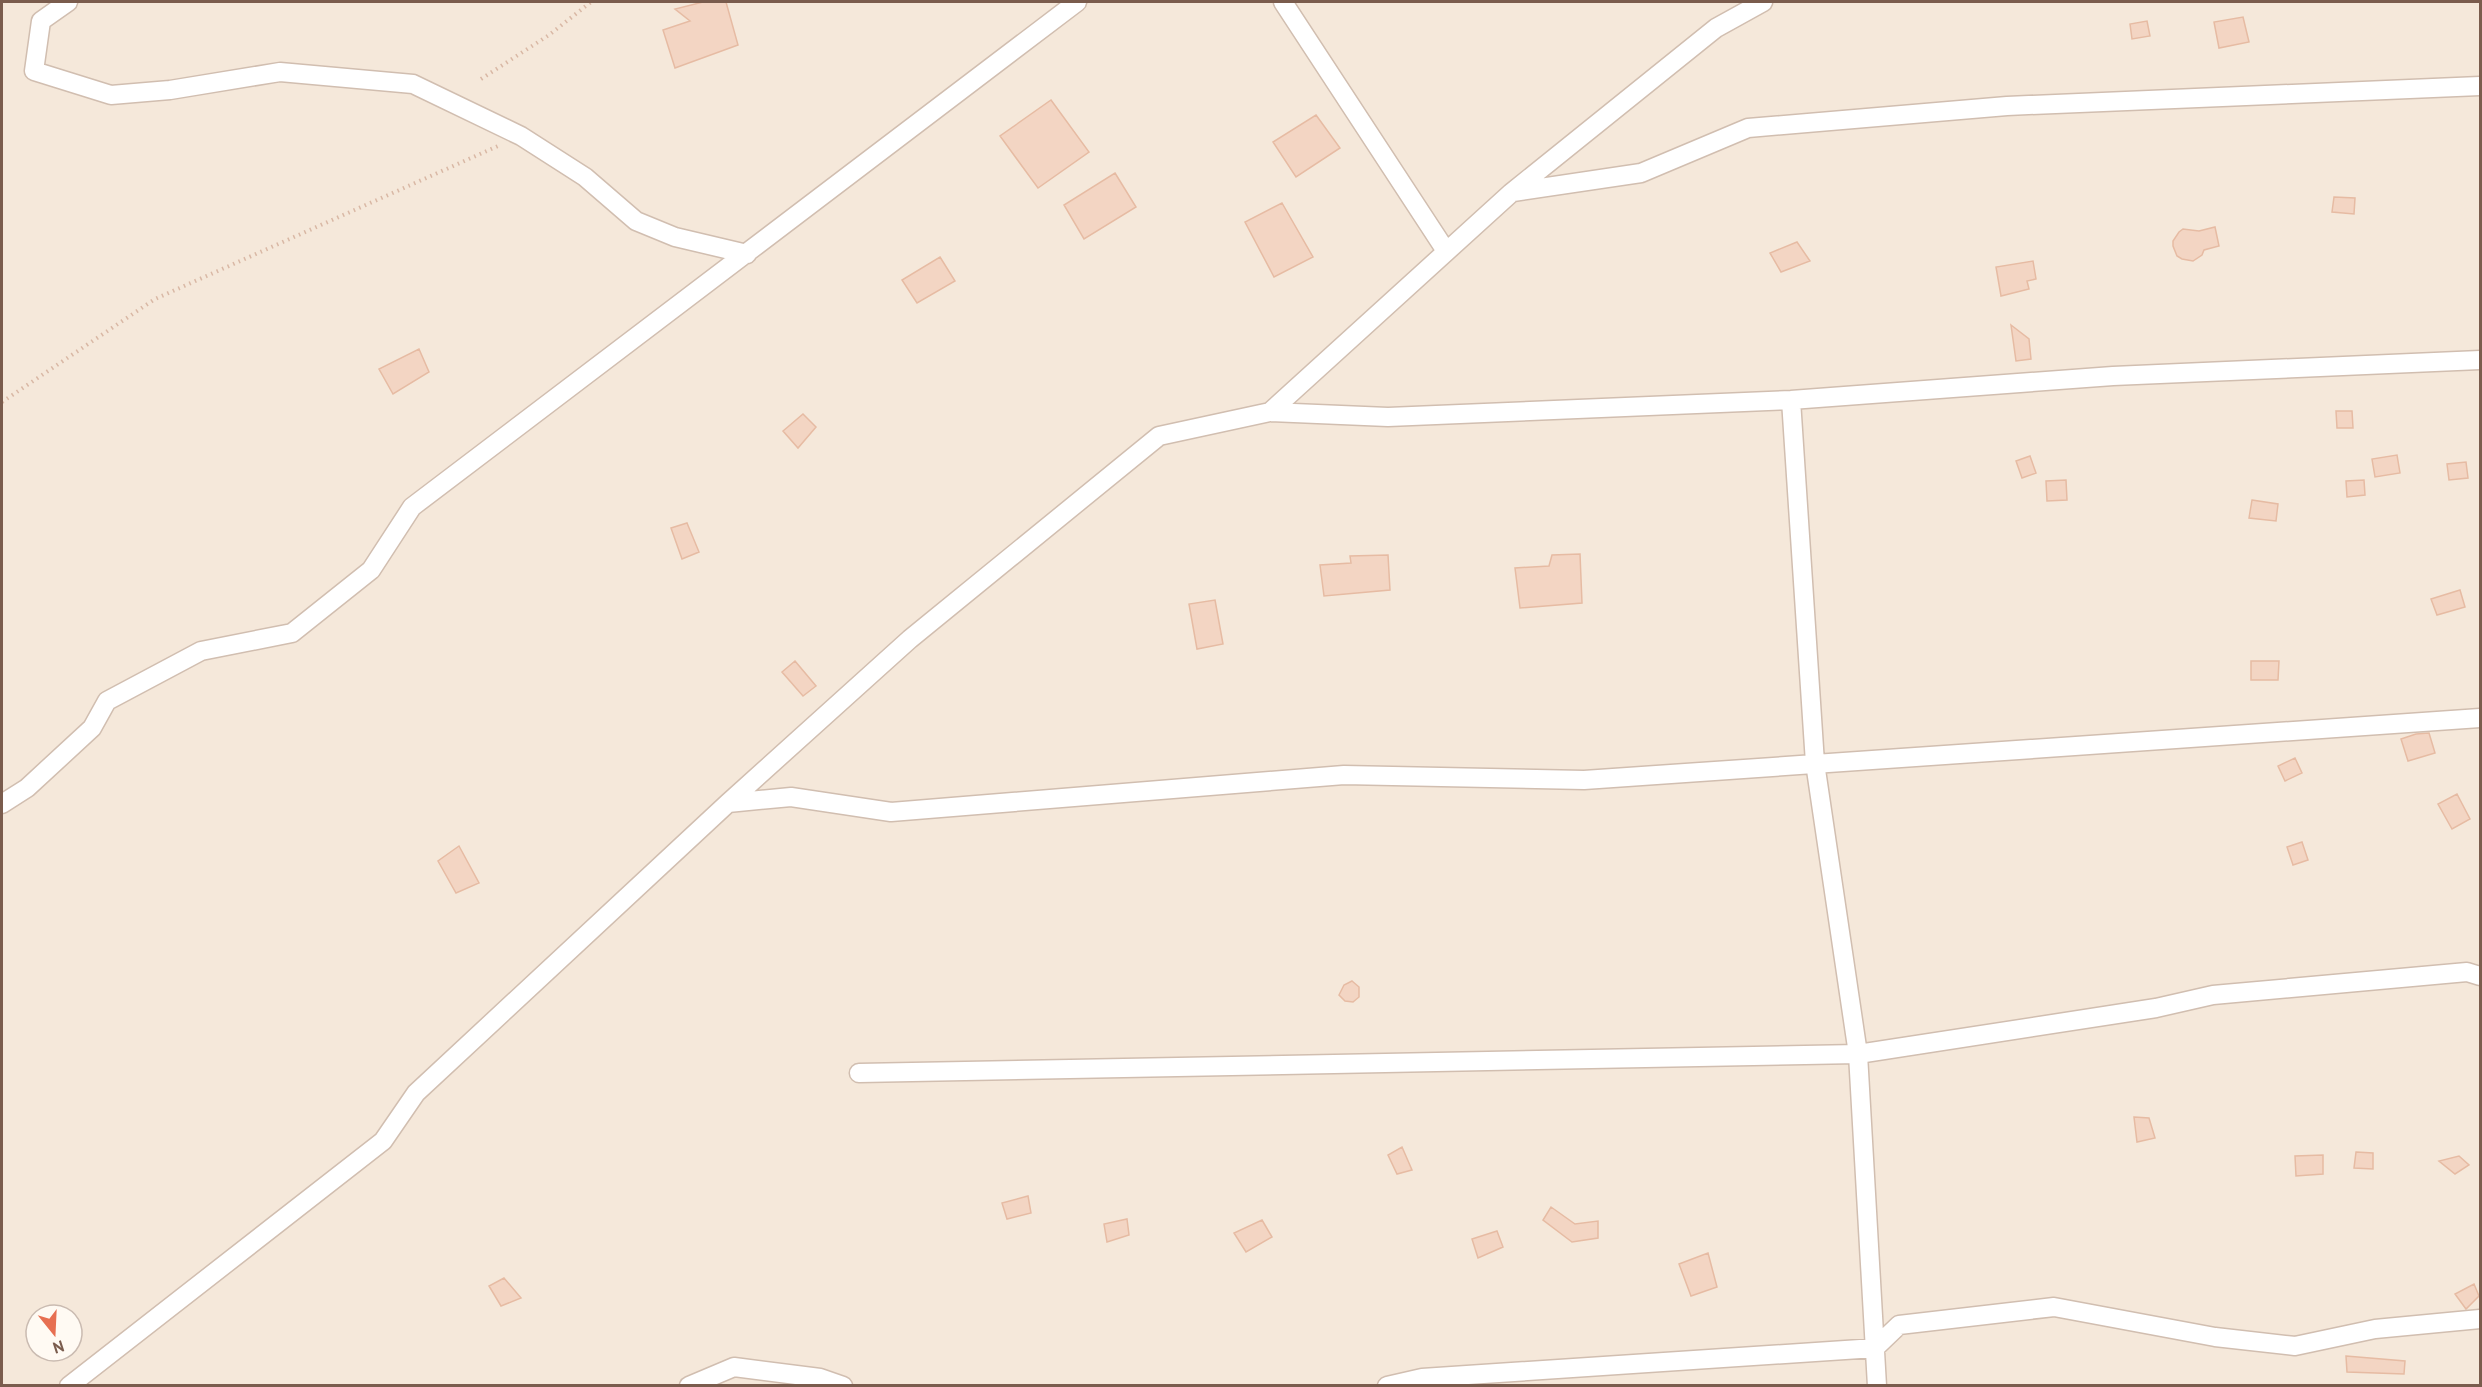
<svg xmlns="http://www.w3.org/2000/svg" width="2482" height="1387" viewBox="0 0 2482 1387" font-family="'PT Sans',sans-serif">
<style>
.residential{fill:#f5e8da;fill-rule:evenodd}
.building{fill:#f3d5c3;stroke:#e6bba3;stroke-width:1.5}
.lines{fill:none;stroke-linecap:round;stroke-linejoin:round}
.minor-casing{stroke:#d1beb0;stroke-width:21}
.path{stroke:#d9b8a5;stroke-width:4;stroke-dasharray:1.5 4.5;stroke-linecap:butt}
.minor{stroke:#fff;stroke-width:18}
</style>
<rect width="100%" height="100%" fill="#fdf6ec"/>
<path class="residential" d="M2,2h2478v1383l-2478,1zM36,1315h36v36h-36z"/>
<path class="building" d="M703,2h23l12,43 -63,23 -12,-38 27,-9 -15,-12z
M2243,17l6,25 -30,6 -5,-26z
M2147,21l3,15 -18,3 -2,-15z
M1051,100l38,52 -51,36 -38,-52z
M1316,115l24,33 -44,29 -23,-35z
M1115,173l21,34 -52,32 -20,-34z
M2334,197l21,1 -1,16 -22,-2z
M1282,203l31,54 -39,20 -29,-55z
M2215,227l4,19 -15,4 -2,5 -9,6 -11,-2 -5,-3 -4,-10v-5l6,-9 4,-3 16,2z
M1797,242l13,19 -29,11 -11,-19z
M940,257l15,24 -38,22 -15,-23z
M2033,261l3,18 -9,2 2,8 -28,7 -5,-29z
M2011,325l18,14 2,20 -15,2z
M419,349l10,23 -36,22 -14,-25z
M2336,411h16l1,17h-16z
M803,414l13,13 -18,21 -15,-17z
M2397,455l3,18 -25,4 -3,-18z
M2030,456l6,17 -14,5 -6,-17z
M2466,462l2,16 -19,2 -2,-16z
M2066,480l1,20 -20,1 -1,-20z
M2364,480l1,15 -18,2 -1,-16z
M2252,500l26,4 -2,17 -27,-3z
M687,523l12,29 -17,7 -11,-31z
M1580,554l2,49 -62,5 -5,-40 34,-2 3,-11z
M1388,555l2,35 -66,6 -4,-31 31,-2 -1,-7z
M2460,590l5,17 -28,8 -6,-16z
M1215,600l8,44 -26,5 -8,-45z
M795,661l21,25 -13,10 -21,-24z
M2251,661h28l-1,19h-27z
M2429,733l6,20 -27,8 -7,-22 15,-5z
M2295,758l7,15 -17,8 -7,-15z
M2457,794l13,25 -18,10 -14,-25z
M2302,842l6,18 -15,5 -6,-18z
M459,846l20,37 -23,10 -18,-32z
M1352,981l7,6v10l-6,5 -8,-1 -6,-6 5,-10z
M2134,1117l15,1 6,20 -18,4z
M1402,1147l10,23 -15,4 -9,-19z
M2356,1152l17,1v16l-19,-1z
M2323,1155v19l-27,2 -1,-20z
M2459,1156l10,9 -14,9 -16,-13z
M1028,1196l3,17 -24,6 -5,-16z
M1551,1207l24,17 23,-3v17l-26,4 -29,-22z
M1127,1219l2,16 -22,7 -3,-18z
M1262,1220l10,17 -26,15 -12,-19z
M1497,1231l6,16 -25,11 -6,-19z
M1708,1253l9,34 -26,9 -12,-32z
M504,1278l17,20 -20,8 -12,-20z
M2474,1284l5,12 -13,13 -11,-15z
M2346,1356l59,5 -1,13 -57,-2z"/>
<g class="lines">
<defs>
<path id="minor" d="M68,2l-27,19 -7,50 77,24 59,-5 110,-18 133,12 108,52 64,41 51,44 39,16 72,17
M1283,2l163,249
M1513,192l128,-19 107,-45 259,-22 473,-20
M1791,400l24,363 43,291 19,332
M1270,412l118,5 403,-17 322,-24 367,-16
M728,803l63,-6 100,15 453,-37 240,5 896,-62
M2,804l25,-16 65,-60 15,-27 94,-50 91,-18 79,-63 41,-63 665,-505
M859,1073l999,-19 298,-46 57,-13 254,-23 13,4
M69,1386l314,-245 33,-48 312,-290 182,-164 249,-203 111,-24 241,-219 205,-165 47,-26
M689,1386l45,-19 86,11 23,8
M1387,1386l35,-8 453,-30 24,-23 155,-18 161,30 80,9 80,-17 105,-10"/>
</defs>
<use href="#minor" class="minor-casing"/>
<path class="path" d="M481,79l68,-44 42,-33
M2,402l153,-103 343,-153"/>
<use href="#minor" class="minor"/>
</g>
<rect width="2482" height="1387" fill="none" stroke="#7a5c4d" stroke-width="6"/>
<g transform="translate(54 1333) rotate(162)"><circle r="28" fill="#fffaf3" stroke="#cabbb1" stroke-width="1.5"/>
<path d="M0-4.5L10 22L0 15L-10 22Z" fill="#e76f51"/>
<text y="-9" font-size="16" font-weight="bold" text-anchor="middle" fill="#7a5c4d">N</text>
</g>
</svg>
